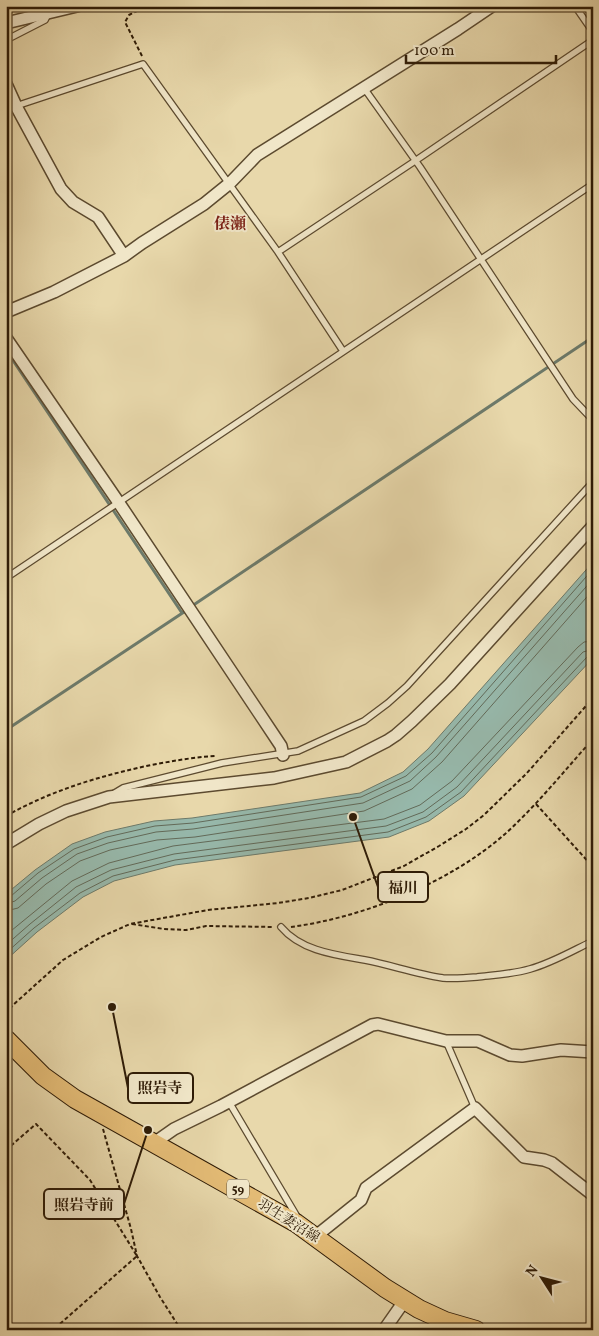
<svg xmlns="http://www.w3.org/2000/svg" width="599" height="1336" viewBox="0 0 599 1336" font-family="Vollkorn,'Noto Serif JP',serif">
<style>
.water{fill:#97b9ac;stroke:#6d7a6a}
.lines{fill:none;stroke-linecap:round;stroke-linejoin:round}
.shore{stroke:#626a59;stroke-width:1}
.stream{stroke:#6d7a6a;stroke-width:3}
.lane-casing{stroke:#5c4a2f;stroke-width:8}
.street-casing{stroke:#5c4a2f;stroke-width:14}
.primary-casing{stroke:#2e1b06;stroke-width:20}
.path{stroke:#2e1b06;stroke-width:2;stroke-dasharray:4 2.5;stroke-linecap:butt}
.lane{stroke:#f0e6c8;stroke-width:5.5}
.street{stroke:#f0e6c8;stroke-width:11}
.primary{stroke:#e4bc76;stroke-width:18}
.labels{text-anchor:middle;stroke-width:4;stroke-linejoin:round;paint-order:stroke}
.shield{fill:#f0e6c8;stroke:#685840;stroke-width:1}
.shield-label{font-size:12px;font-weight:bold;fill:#2e1b06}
.street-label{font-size:14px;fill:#2e1b06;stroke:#f0e6c8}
.quarter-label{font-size:16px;font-weight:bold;fill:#7a1f14;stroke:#f0e6c8}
.leader{fill:none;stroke:#2e1b06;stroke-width:2}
.callout-dot{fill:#2e1b06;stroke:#f0e6c8;stroke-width:2}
.callout{fill:#f0e6c8;stroke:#2e1b06;stroke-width:2}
.callout-label{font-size:15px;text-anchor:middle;font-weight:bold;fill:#2e1b06}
</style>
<rect width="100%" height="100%" fill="#e8d8ab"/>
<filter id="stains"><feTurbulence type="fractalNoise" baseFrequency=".004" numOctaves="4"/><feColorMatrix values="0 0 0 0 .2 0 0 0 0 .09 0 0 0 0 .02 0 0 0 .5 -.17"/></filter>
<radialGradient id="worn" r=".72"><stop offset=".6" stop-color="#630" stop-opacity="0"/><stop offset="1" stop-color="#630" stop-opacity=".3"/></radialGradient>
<path class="water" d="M593,562v96l-129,138 -35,25 -40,16 -214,28 -61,16 -31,16 -46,35 -31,28v-66l29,-24 37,-26 33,-12 49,-11 38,-3 168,-25 43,-21 25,-23z"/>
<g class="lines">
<path class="shore" d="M6,897l5,-1 27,-23 36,-24 33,-12 48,-11 38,-3 168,-26 45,-21 26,-23 161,-184
M6,904l9,-3 27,-23 35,-24 31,-11 48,-11 37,-3 170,-26 47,-22 26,-24 157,-178
M6,911l12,-3 28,-24 34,-23 30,-11 47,-10 38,-3 169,-26 48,-22 30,-27 151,-172
M6,935l66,-54 37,-18 64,-17 211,-27 36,-14 32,-24 126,-134 6,-5 9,-1
M6,945l24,-21 46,-37 35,-17 63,-16 212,-28 37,-14 34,-25 126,-135 10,-3
M6,953l28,-25 46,-35 33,-17 62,-16 213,-28 38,-15 35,-25 126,-135 6,-2"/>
<path class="stream" d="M6,350l176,263
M192,606l401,-269
M6,730l181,-120"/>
<defs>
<path id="lane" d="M575,6l18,26
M6,40l39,-20 3,-6
M364,88l56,79 153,232 20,21
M16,106l127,-42 135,188 65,99
M278,252l137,-91 178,-121
M6,578l587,-394
M113,794l10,-6 99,-25 76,-12 66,-30 24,-18 19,-17 186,-204
M281,927c20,24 55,28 84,33 26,5 51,14 78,18 11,1 23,0 34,-1 17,-2 36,-3 53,-8 22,-6 42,-18 63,-28
M446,1041l29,67
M229,1102l67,113v4"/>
<path id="street" d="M6,23l71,-17
M6,84l10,22 45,83 12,13 25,15 26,39
M6,312l48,-20 70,-36 18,-13 62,-39 26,-21 27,-28 201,-126 34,-23
M6,338l113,165 162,243 2,9
M6,844l33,-20 27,-13 43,-14 165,-19 72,-16 41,-21 9,-6 16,-14 38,-37 143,-158
M154,1143l20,-14 47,-23 151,-81 6,-1 68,17h32l32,14 12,1 39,-6 32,2
M316,1236l45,-36 5,-12 109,-80 49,49 20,3 8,3 41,32
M384,1330l21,-30"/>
<path id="primary" d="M6,1039l37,37 32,23 221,124 89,65 34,21 26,12 31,9"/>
</defs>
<use href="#lane" class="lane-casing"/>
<use href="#street" class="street-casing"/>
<use href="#primary" class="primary-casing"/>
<path class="path" d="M142,56l-17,-34 4,-7 18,-9
M536,804l57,63
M6,816c46,-26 94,-40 145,-51 22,-4 43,-8 65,-9
M132,924l32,5 22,1 20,-4 68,1
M291,927c74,-10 158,-44 214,-93 32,-29 59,-63 88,-95
M6,1014l7,-9 50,-45 38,-23 29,-13 78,-14 70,-7 31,-5 33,-8 62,-24 35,-20 27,-17 18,-14 43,-42 66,-75
M103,1129l28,100 6,27 23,41 21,33
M6,1150l30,-26 54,56 47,76 -84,74"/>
<use href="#lane" class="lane"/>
<use href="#street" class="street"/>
<use href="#primary" class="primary"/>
</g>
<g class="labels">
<rect class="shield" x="227" y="1179.5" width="22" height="19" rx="4"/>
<g class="shield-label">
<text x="238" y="1193">59</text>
</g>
<g class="street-label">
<text transform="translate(289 1220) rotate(32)" y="5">羽生妻沼線</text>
</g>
<g class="quarter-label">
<text x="230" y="229">俵瀬</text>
</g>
</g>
<path class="leader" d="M353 817L378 887M112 1007L128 1088M148 1130L124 1204"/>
<g class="callout-dot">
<circle cx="353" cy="817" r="5"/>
<circle cx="112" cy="1007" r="5"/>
<circle cx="148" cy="1130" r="5"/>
</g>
<g class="callout">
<rect x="378" y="872" width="50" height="30" rx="5"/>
<rect x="128" y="1073" width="65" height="30" rx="5"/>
<rect x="44" y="1189" width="80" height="30" rx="5"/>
</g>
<g class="callout-label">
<text x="403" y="893">福川</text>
<text x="160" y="1093">照岩寺</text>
<text x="84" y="1210">照岩寺前</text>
</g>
<rect width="599" height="1336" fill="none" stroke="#e8d8ab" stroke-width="25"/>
<rect x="8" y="8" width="584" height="1321" fill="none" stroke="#2e1b06" stroke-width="2.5"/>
<rect x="12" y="12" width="574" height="1311" fill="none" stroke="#2e1b06"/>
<g transform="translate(542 1278) rotate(306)" stroke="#f0e6c8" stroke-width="4" paint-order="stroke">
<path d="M0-4L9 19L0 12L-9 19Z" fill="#2e1b06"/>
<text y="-8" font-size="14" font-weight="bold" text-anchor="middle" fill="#2e1b06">N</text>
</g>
<path d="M406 55v8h150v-8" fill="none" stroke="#2e1b06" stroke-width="2.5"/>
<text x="414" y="55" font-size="15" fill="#2e1b06" stroke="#f0e6c8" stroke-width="4" paint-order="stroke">100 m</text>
<rect width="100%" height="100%" filter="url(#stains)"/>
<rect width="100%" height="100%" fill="url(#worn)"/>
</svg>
